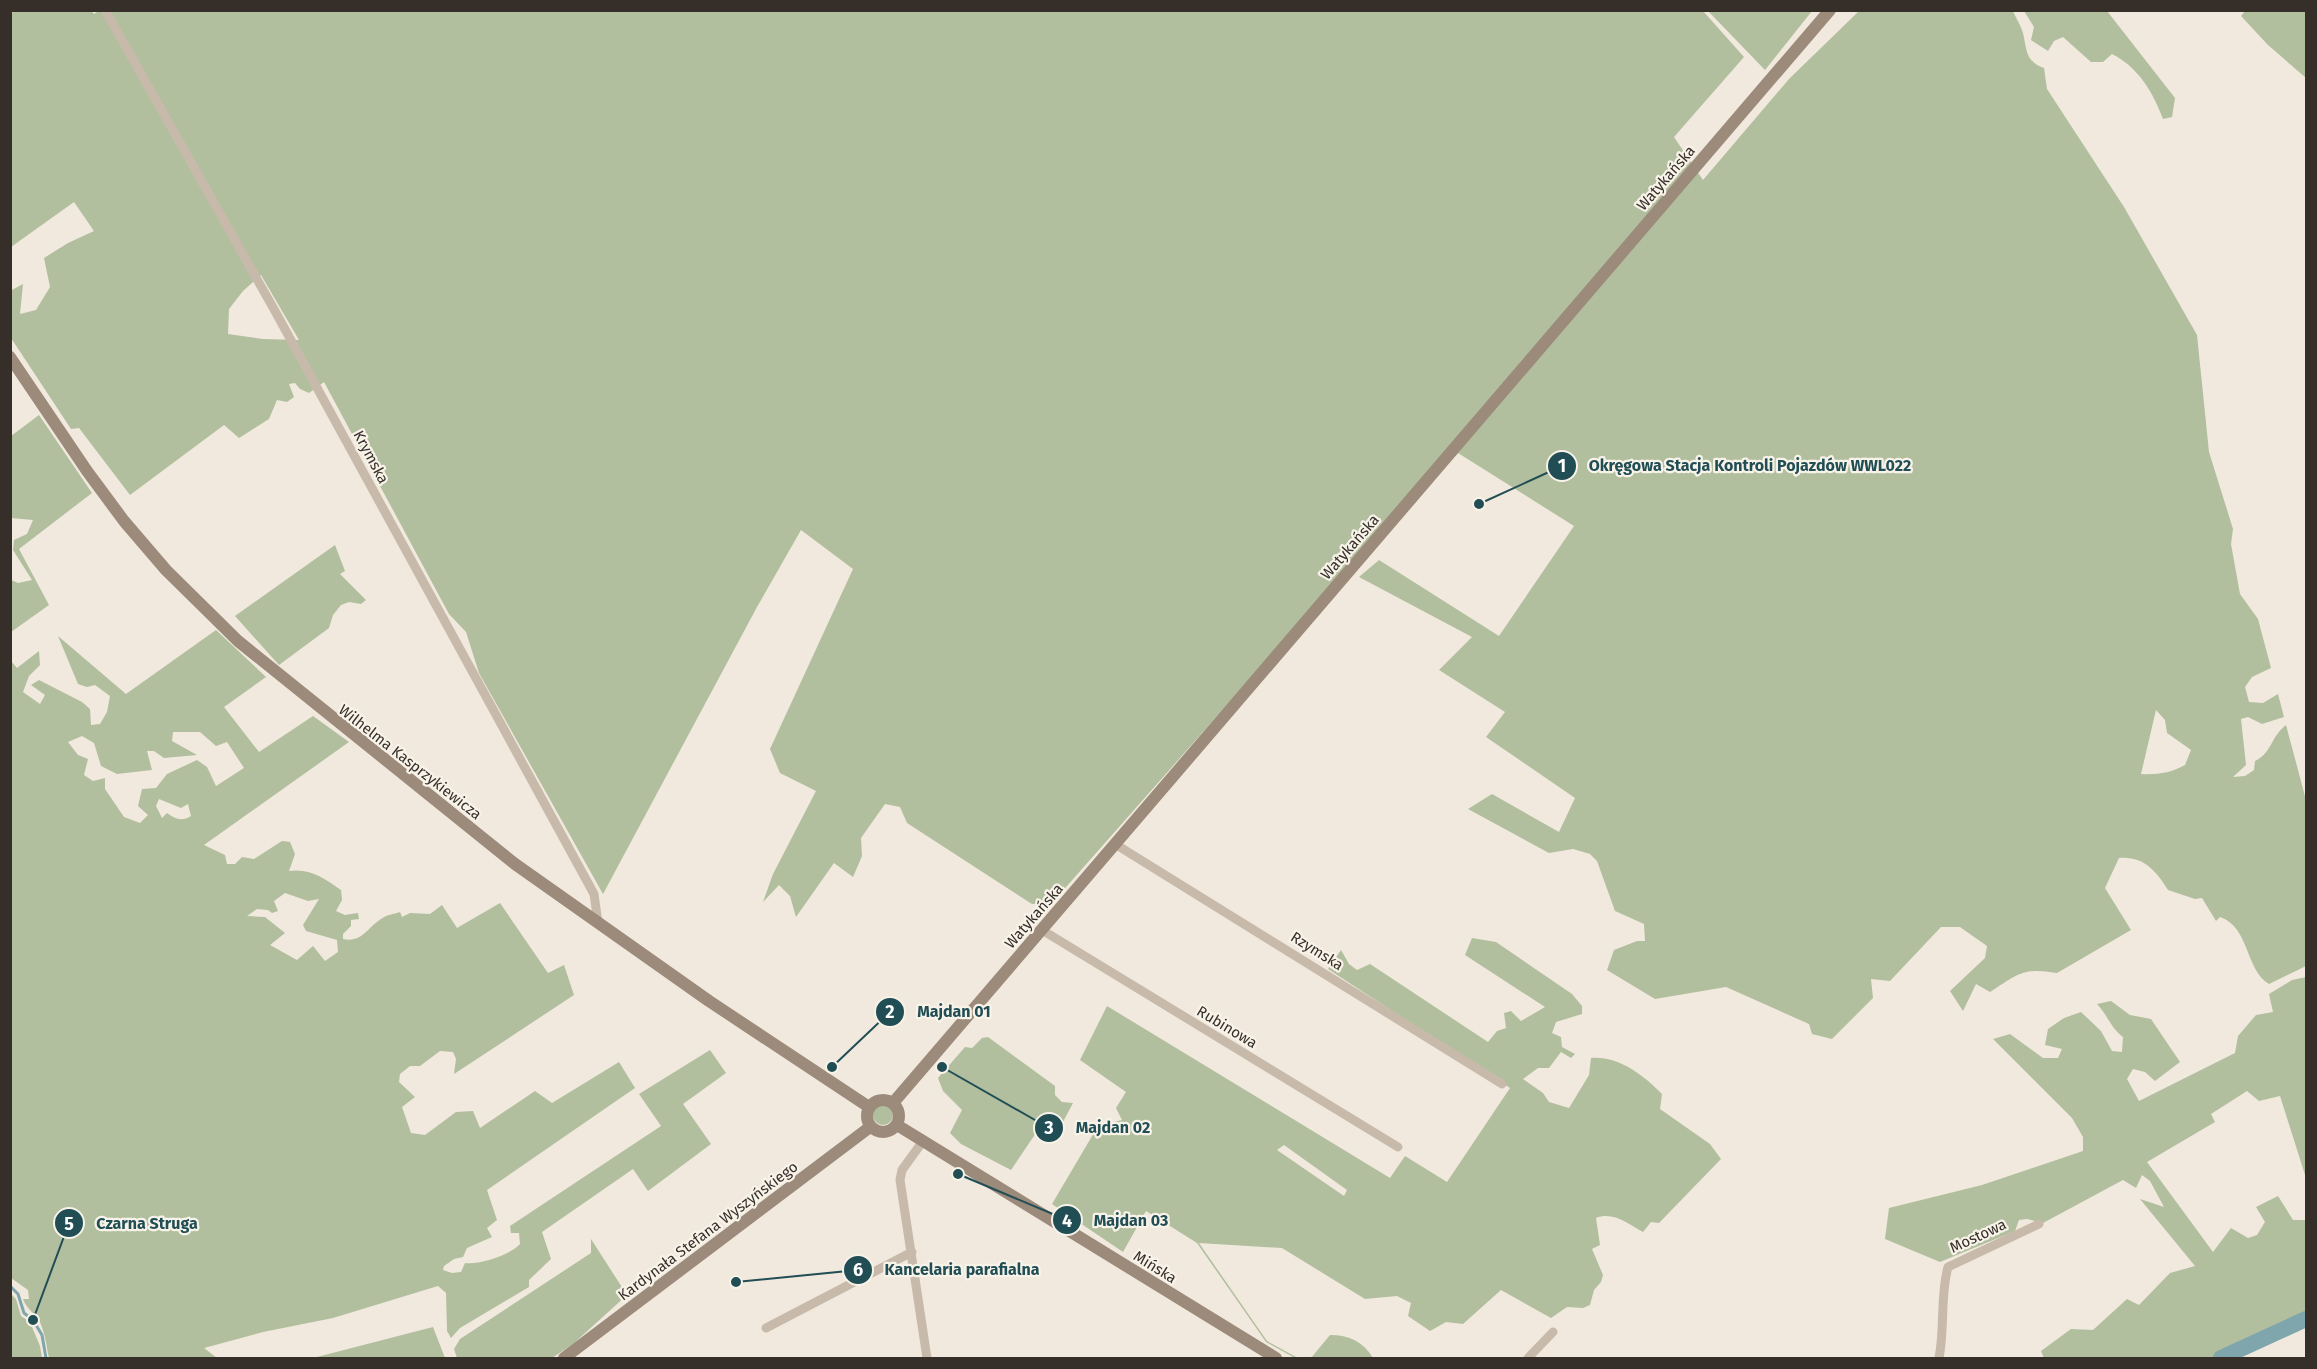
<svg xmlns="http://www.w3.org/2000/svg" width="2317" height="1369" viewBox="0 0 2317 1369" font-family="'Fira Sans',sans-serif">
<style>
.green{fill:#b1bf9e;fill-rule:evenodd}
.lines{fill:none;stroke-linecap:round;stroke-linejoin:round}
.stream{stroke:#7ea6ac;stroke-width:3}
.river{stroke:#7ea6ac;stroke-width:16}
.street{stroke:#c8baaa;stroke-width:9}
.secondary{stroke:#9c8a7b;stroke-width:12}
.labels{text-anchor:middle;stroke-width:4.5;stroke-linejoin:round;paint-order:stroke}
.street-label{font-size:15px;fill:#362e29;stroke:#f8f3e9}
.leader{fill:none;stroke:#214d55;stroke-width:2}
.callout-dot{fill:#214d55;stroke:#f8f3e9;stroke-width:2}
.mark-label{font-size:18px;text-anchor:middle;font-weight:bold;fill:#fff}
.callout-label{font-size:16px;text-anchor:middle;font-weight:bold;fill:#214d55;stroke:#f8f3e9;stroke-width:4.5;stroke-linejoin:round;paint-order:stroke}
</style>
<rect width="100%" height="100%" fill="#f1e9dd"/>
<path class="green" d="M91,10l3,4 6,-4 1603,1 41,46 -70,80 29,43 86,-101 70,-68h154c3,7 8,15 10,22 4,17 2,28 21,35l3,21 77,118 73,128 12,117 24,77 -2,15 9,50 18,25 13,49 -19,9 -7,10 4,15 14,1 15,-9 6,23 -22,7 -14,-7 -7,2 5,46 -13,12 12,-1 9,-6 1,-9c17,-8 16,-25 31,-36l20,75v166l-37,18c-24,-14 -19,-57 -49,-67l-4,4 -14,-23 -7,1 -27,-9c-12,-19 -24,-34 -49,-32l-14,30 26,42 -74,43c-34,-6 -39,1 -67,19l-14,-8 -13,27 -13,-20 35,-33 2,-12 -27,-19h-19l-51,54 -19,-2 2,19 -41,41 -20,-5 -3,-10 -83,-37 -71,12 -48,-29 7,-20 23,-9h8l-1,-17 -29,-13 -18,-50 -7,-7 -17,-5 -24,4 -81,-44 24,-15 67,38 16,-34 -89,-61 19,-25 -66,-42 33,-33 -113,-60 20,-17 120,76 75,-110 -116,-73 -159,170 -247,280 -20,1 -125,-81 -7,-16 -15,-3 -24,34 1,18 -9,21 -19,-14 -38,54 -6,-21 -11,-11 -16,17 10,-28 43,-83 -36,-18 -10,-24 83,-180 -52,-39 -44,77 -154,287 -124,-221 -13,-41 -17,-18 -125,-232 -15,11 -9,-4 -5,-6 -6,1 5,13 -7,5 -10,-2 -8,19 -30,19 -15,-13 -94,70 -51,-67 -8,1 -60,-91 -1,-47 13,-7 -3,30 16,-4 14,-23 -6,-29 24,-15 26,-12 -20,-29 -63,45 -1,-232 4,-4zM261,275l38,65 -36,-1 -35,-5 1,-25 14,-18zM2156,710l9,10 2,13 24,17 -6,15c-14,8 -29,10 -44,9z
M1708,11h104l-47,59z
M2024,11h83l68,87 -3,19 -9,2c-10,-27 -25,-52 -51,-65l-9,8h-12l-28,-25 -9,4 -6,10 -17,-11 3,-13z
M2245,11h61v67l-38,-33 -27,-29z
M39,415l53,78 -73,56 30,56 -38,27v-52l7,3 14,-3 -19,-30 1,-10 13,-6 6,-14 -22,-2v-82z
M335,545l10,26 -5,3 26,26 -5,4 -12,-2 -8,3 -8,10 -4,13 -50,37 -44,-49z
M216,630l50,47 -42,30 35,45 54,-36 36,26 -145,103 21,10 2,9h8l7,-7 12,2 28,-18 8,1 5,12 -6,17c21,-3 35,7 52,19l1,10 -6,11 9,4 13,-2 1,6 -8,1v6l-8,8v5c19,4 24,-11 38,-20 5,-4 13,-5 19,-7l2,5 8,-4 20,1 12,-9 15,23 43,-25 48,70 16,-8 10,30 -120,79 2,-15 -3,-7 -13,-1 -20,15h-10l-10,8 -1,8 16,15 -13,10 9,26 14,2 31,-23 17,-1 7,17 55,-37 17,12 67,-41 16,26 -148,102 10,30 -10,8 5,9 -25,11 -4,9 -9,2 -10,7 -1,4 9,3 9,-1 4,-9c14,2 45,-8 55,-19l-1,-11h-8l-1,-7 151,-100 -22,-32 71,-44 16,23 -43,31 28,40 -63,47 -15,-22 -91,63 9,27 -22,21v7l-69,41 -9,10 -4,-7 -1,-38 -8,-7 -105,32 -70,14 -59,16 13,10h-168c-3,-13 -4,-28 -11,-39 -6,-8 -11,-10 -15,-20h6l-1,-9 -17,-12v-617l6,7 22,-17 1,14 -11,11 -6,16 17,12 5,-9 -14,-10 8,-5 43,22 8,7 1,16 9,-1 7,-12 3,-16 -15,-11 -8,2 -9,-3 -20,-48 68,58zM173,732h27l16,14 11,-4 17,26 -28,18 -9,-19 -10,-7 -30,14 -11,14 -14,1 -4,17 10,9 -8,8 -16,-6 -19,-28v-11l-12,3 -9,-6 4,-16 -10,-4 -10,-13 14,-6 12,7 7,23 16,8 35,-4 -5,-19h7l10,7 33,-3 -25,-14zM159,799l22,9 7,-4 3,12c-9,6 -16,3 -24,-3l-5,5 -6,-12zM285,893l23,8 11,-2 -16,26 3,6 31,9 1,12 -13,9 -12,-15 -16,14 -27,-15 15,-12 -20,-16 -18,-1 10,-7 11,1 4,3 6,-2 -4,-10z
M1472,938l24,4 76,52 10,12v8l-26,8 -4,11 9,4 1,10 13,7 -4,4 -10,-6 -12,16h-11l-15,11 20,14 6,9 20,6 20,-33 2,-17c28,-2 52,17 71,36l-2,15 50,35 11,15 -62,64 -8,-1 -8,10c-15,-8 -30,-21 -47,-14l4,27 -8,4 11,26 -2,7 -7,8 -4,15 -7,3 -16,-1 -16,11 -50,-28 -38,34 -17,-2 -16,9 -22,-15 3,-13 -14,-7 -32,3 -83,-51 -83,-5 68,98 31,17h-3l-29,-16 -69,-99 -51,-32 -23,41 -71,-48 46,-78 24,-6 -6,-12 10,-16 -46,-32 27,-54 283,172 15,-22 42,26 63,-94 -182,-119 13,-19 8,14 8,6 13,-6 118,78 9,-11 9,-3 -2,-15 7,-2 10,10 24,-14 -80,-52zM1284,1145l63,45 -3,6 -67,-46z
M2306,977v201l-26,-82 -21,5 -12,-10 -36,23 4,8 -68,40 66,90 18,-24 17,10 9,-3 8,-13 -9,-15 22,-11 15,24h13v92l-94,46h-168l-3,-7 30,-22 22,1 34,-31 12,6 31,-32 25,-7 -55,-67 24,8 -14,-26 -8,-6 -6,13 -13,-8 -80,43 -16,-4 -8,1 -4,11 -75,31 -55,-23 4,-31 93,-23 101,-34v-14l-11,-19 -79,-79 17,-5 33,24h15l4,-9 -17,-4 3,-16 16,-11 17,-6 20,19 11,20 10,1 1,-15c-12,-9 -15,-21 -26,-33l14,-3 19,14 21,4 29,43 -25,19 -10,-9 -12,-3 -6,10 12,22 96,-48 3,-17 18,-21 17,-3 -4,-18 23,-14z
M988,1037l67,49v9l7,7 11,1 -18,34 -17,-7 -27,40 -50,-26 -11,-11 12,-23 -19,-19 -5,-13 27,-31 7,1 10,-10z
M873 1115a10 10 0 1 1 20 0a10 10 0 1 1-20 0Z
M591,1239l36,56 -54,49 -21,14h-95l-3,-9 6,-10 131,-86z
M10,1293l6,6 5,17 9,6 10,24 2,12h-31z
M433,1327l12,31h-132z
M1330,1335c19,0 34,7 43,23h-62z"/>
<g class="lines">
<path class="stream" d="M10,1286l8,8 6,19 9,7 9,15 4,23"/>
<path class="river" d="M2221,1358l85,-39"/>
<path class="street" d="M105,10l170,301 319,583 4,29
M1115,844l387,240
M1042,930l356,217
M923,1141l-21,29 -2,10 27,178
M766,1328l146,-76
M1528,1358l25,-26
M1939,1358c6,-30 1,-63 9,-91l91,-43"/>
<path class="secondary" d="M10,357l77,114 37,50 42,49 72,71 277,223 194,137 160,106
M867 1116a16 16 0 1 1 32 0a16 16 0 1 1-32 0Z
M893,1103l937,-1093
M897,1125l379,233
M564,1358l306,-231"/>
</g>
<g class="labels">
<g class="street-label">
<text transform="translate(1666 178) rotate(-49)" y="5">Watykańska</text>
<text transform="translate(371 457) rotate(62)" y="5">Krymska</text>
<text transform="translate(1350 547) rotate(-49)" y="5">Watykańska</text>
<text transform="translate(410 762) rotate(38)" y="5">Wilhelma Kasprzykiewicza</text>
<text transform="translate(1034 916) rotate(-49)" y="5">Watykańska</text>
<text transform="translate(1317 951) rotate(32)" y="5">Rzymska</text>
<text transform="translate(1227 1027) rotate(31)" y="5">Rubinowa</text>
<text transform="translate(708 1231) rotate(-37)" y="5">Kardynała Stefana Wyszyńskiego</text>
<text transform="translate(1978 1236) rotate(-25)" y="5">Mostowa</text>
<text transform="translate(1155 1267) rotate(32)" y="5">Mińska</text>
</g>
</g>
<path class="leader" d="M1479 504L1562 466M832 1067L890 1012M942 1067L1049 1128M958 1174L1067 1220M33 1320L69 1223M736 1282L858 1270"/>
<g class="callout-dot">
<circle cx="1479" cy="504" r="6"/>
<circle cx="832" cy="1067" r="6"/>
<circle cx="942" cy="1067" r="6"/>
<circle cx="958" cy="1174" r="6"/>
<circle cx="33" cy="1320" r="6"/>
<circle cx="736" cy="1282" r="6"/>
<circle cx="1562" cy="466" r="15"/>
<circle cx="890" cy="1012" r="15"/>
<circle cx="1049" cy="1128" r="15"/>
<circle cx="1067" cy="1220" r="15"/>
<circle cx="69" cy="1223" r="15"/>
<circle cx="858" cy="1270" r="15"/>
</g>
<g class="mark-label">
<text x="1562" y="472">1</text>
<text x="890" y="1018">2</text>
<text x="1049" y="1134">3</text>
<text x="1067" y="1227">4</text>
<text x="69" y="1230">5</text>
<text x="858" y="1276">6</text>
</g>
<g class="callout-label">
<text x="1750" y="471">Okręgowa Stacja Kontroli Pojazdów WWL022</text>
<text x="954" y="1017">Majdan 01</text>
<text x="1113" y="1133">Majdan 02</text>
<text x="1131" y="1226">Majdan 03</text>
<text x="147" y="1229">Czarna Struga</text>
<text x="962" y="1275">Kancelaria parafialna</text>
</g>
<rect width="2317" height="1369" fill="none" stroke="#362e29" stroke-width="24"/>
</svg>
